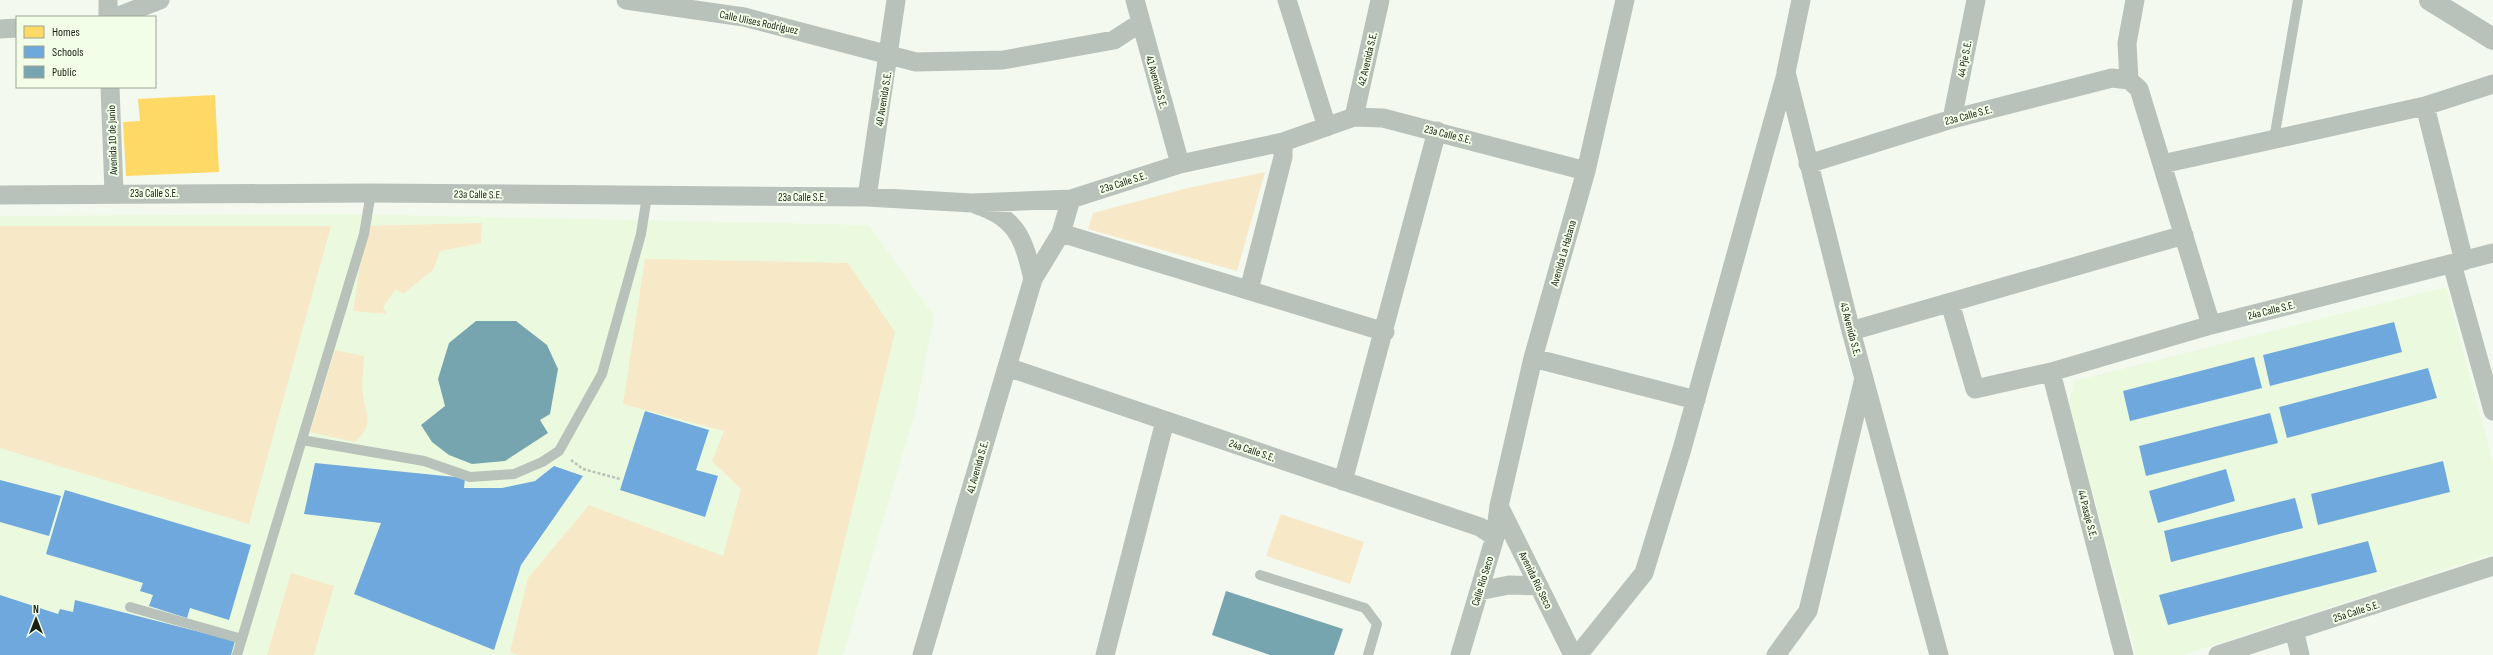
<svg xmlns="http://www.w3.org/2000/svg" width="2493" height="655" viewBox="0 0 2493 655" font-family="'Sofia Sans Condensed',sans-serif">
<style>
.built{fill:#ebfade}
.green{fill:#f7e8c8}
.homes{fill:#ffd966}
.schools{fill:#6fa8dc}
.public{fill:#76a5af}
.lines{fill:none;stroke-linecap:round;stroke-linejoin:round}
.path{stroke:#b9c1b9;stroke-width:2.5;stroke-dasharray:3 2;stroke-linecap:butt}
.service{stroke:#b8c2ba;stroke-width:10}
.minor{stroke:#b8c2ba;stroke-width:19}
.tertiary{stroke:#b8c2ba;stroke-width:22}
.labels{text-anchor:middle;stroke-width:4;stroke-linejoin:round;paint-order:stroke}
.street-label{font-size:11px;fill:#1a2014;stroke:#f3fee9}
</style>
<rect width="100%" height="100%" fill="#f3f9ee"/>
<path class="built" d="M340,214l529,11 65,91 -19,97 -72,242h-843v-439z
M2446,287l47,175v92l-310,101h-47l-67,-252 5,-22z"/>
<path class="green" d="M1265,172l-28,99 -149,-42 5,-16 95,-25z
M482,223l-1,20 -41,8 -7,19 -30,24 -7,-5 -13,18 4,7 -34,-3 13,-85z
M0,226h331l-82,298 -249,-76z
M645,259l203,4 47,69 -78,323h-298l-9,-3 18,-74 61,-73 134,51 18,-67 -29,-28 12,-30 -101,-27z
M335,350l29,6c0,12 -3,26 -1,38 3,22 12,30 -8,48l-45,-10z
M1281,514l83,28 -14,42 -84,-28z
M291,573l43,13 -20,69h-47z"/>
<path class="homes" d="M215,95l4,77 -93,4 -3,-54 17,-1 -2,-22z"/>
<path class="schools" d="M2394,322l8,30 -132,34 -7,-31z
M2254,357l8,31 -132,33 -7,-30z
M2428,368l9,30 -150,40 -8,-31z
M645,411l64,19 -13,40 22,6 -13,41 -85,-27z
M2270,413l8,30 -132,33 -7,-30z
M2443,461l7,31 -132,33 -7,-31z
M315,463l150,15 -1,10h38l33,-7 19,-15 29,10 -62,89 -27,85 -140,-56 27,-71 -77,-9z
M2226,469l9,32 -77,22 -9,-32z
M0,480l61,16 -12,40 -49,-14z
M65,490l186,55 -22,75 -39,-12 -3,10 -38,-12 4,-11 -13,-4 3,-8 -97,-29z
M2295,498l8,30 -132,34 -7,-31z
M2368,541l9,31 -209,53 -9,-30z
M0,595l58,19 2,-5 13,3 2,-12 160,41 -4,14h-231z"/>
<path class="public" d="M476,321h40l31,24 11,24 -8,45 -10,6 8,13 -43,28 -33,3 -23,-9 -17,-13 -11,-17 24,-19 -7,-27 11,-36z
M1226,591l117,38 -9,26h-64l-58,-20z"/>
<g class="lines">
<path class="path" d="M571,460l12,9 37,10"/>
<path class="service" d="M2274,139l24,-139
M302,440l122,21 46,16 44,-3 28,-12 17,-11 43,-77 39,-140 6,-38
M1260,575l105,33 12,16 -9,31
M130,607l112,32
M237,655l127,-421 7,-41"/>
<path class="minor" d="M626,0l118,17 172,45 87,-2 111,-20 26,-17
M1135,0l45,164
M1287,0l40,127
M1801,0l-15,72 65,259 88,324
M2135,0l-8,43 2,37 10,9 72,236
M108,17v-17
M116,17l44,-17
M0,29l17,-1
M110,87l4,106
M2425,106l39,155
M1354,117l26,-117
M1952,119l24,-119
M1808,164l144,-45 160,-41 17,2
M2162,164l263,-58 68,-22
M0,195l371,-2 496,4 105,6 99,-4 109,-35 103,-22 71,-25 29,1 203,53
M867,197l29,-197
M977,205c41,13 47,36 56,74
M1061,233l324,99
M2452,264l41,147
M1249,290l34,-133v-15
M1950,303l25,86 76,-17 160,-47 282,-72
M1851,331l333,-96
M1533,358l163,42
M1007,367l473,160 15,10
M2051,372l73,283
M1343,481l94,-350
M1499,506l74,149
M1479,591l30,-6 30,1
M2294,630l6,25
M922,655l111,-376 28,-46 10,-34
M1105,655l60,-234
M1460,655l35,-118 4,-31 34,-148 53,-187 39,-171
M1578,655l66,-82 38,-124 104,-375
M1776,655l32,-44 56,-233
M2218,655l275,-89"/>
<path class="tertiary" d="M2430,0l63,39"/>
</g>
<g class="labels">
<g class="street-label">
<text transform="translate(759 22) rotate(12)" y="4">Calle Ulises Rodríguez</text>
<text transform="translate(1367 59) rotate(-77)" y="4">42 Avenida S.E.</text>
<text transform="translate(1964 59) rotate(-79)" y="4">44 Pje S.E.</text>
<text transform="translate(1157 82) rotate(74)" y="4">41 Avenida S.E.</text>
<text transform="translate(883 99) rotate(-81)" y="4">40 Avenida S.E.</text>
<text transform="translate(1968 115) rotate(-15)" y="4">23a Calle S.E.</text>
<text transform="translate(1448 134) rotate(14)" y="4">23a Calle S.E.</text>
<text transform="translate(112 140) rotate(-92)" y="4">Avenida 10 de Junio</text>
<text transform="translate(1123 182) rotate(-18)" y="4">23a Calle S.E.</text>
<text x="154" y="197">23a Calle S.E.</text>
<text transform="translate(478 194) rotate(1)" y="4">23a Calle S.E.</text>
<text x="802" y="201">23a Calle S.E.</text>
<text transform="translate(1563 253) rotate(-74)" y="4">Avenida La Habana</text>
<text transform="translate(2271 310) rotate(-14)" y="4">24a Calle S.E.</text>
<text transform="translate(1851 329) rotate(75)" y="4">43 Avenida S.E.</text>
<text transform="translate(1252 450) rotate(19)" y="4">24a Calle S.E.</text>
<text transform="translate(977 467) rotate(-74)" y="4">41 Avenida S.E.</text>
<text transform="translate(2088 514) rotate(75)" y="4">44 Pasaje S.E.</text>
<text transform="translate(1536 580) rotate(64)" y="4">Avenida Río Seco</text>
<text transform="translate(1482 581) rotate(-73)" y="4">Calle Río Seco</text>
<text transform="translate(2356 611) rotate(-18)" y="4">25a Calle S.E.</text>
</g>
</g>
<rect x="16" y="16" width="140" height="72" fill="#f3fee9" stroke="#9ca594"/>
<rect x="24" y="26" width="20" height="12" fill="#ffd966" stroke="#9ca594"/>
<text x="52" y="36" font-size="12" fill="#1a2014">Homes</text>
<rect x="24" y="46" width="20" height="12" fill="#6fa8dc" stroke="#9ca594"/>
<text x="52" y="56" font-size="12" fill="#1a2014">Schools</text>
<rect x="24" y="66" width="20" height="12" fill="#76a5af" stroke="#9ca594"/>
<text x="52" y="76" font-size="12" fill="#1a2014">Public</text>
<g transform="translate(36 619)" stroke="#f3fee9" stroke-width="3" paint-order="stroke">
<path d="M0-3L7 15L0 10L-7 15Z" fill="#1a2014"/>
<text y="-6" font-size="11" font-weight="bold" text-anchor="middle" fill="#1a2014">N</text>
</g>
</svg>
